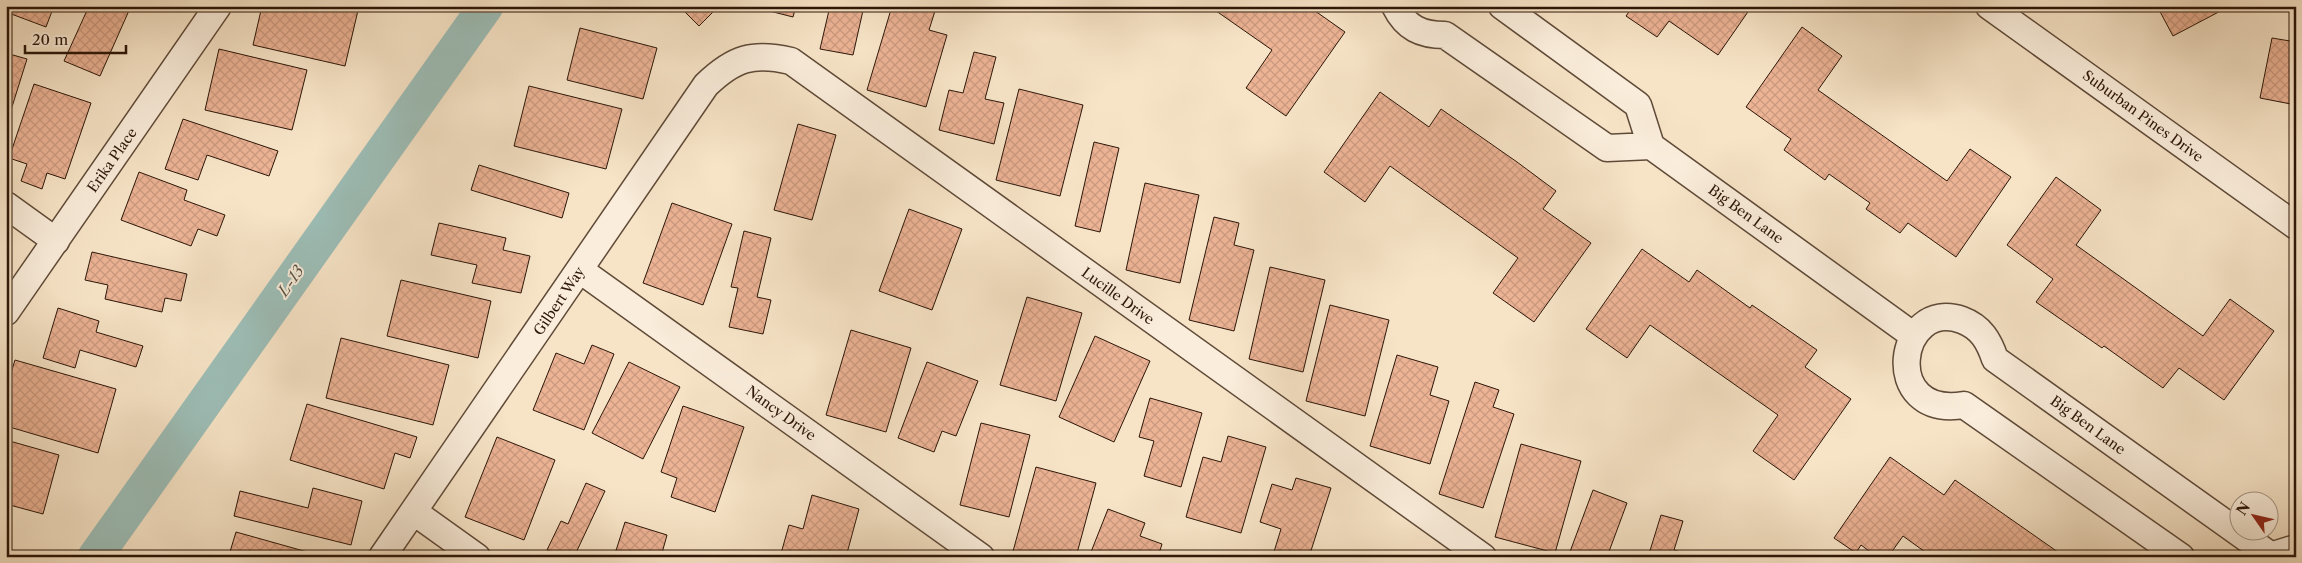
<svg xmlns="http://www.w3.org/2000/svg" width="2302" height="563" viewBox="0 0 2302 563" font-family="'Libre Caslon Text',serif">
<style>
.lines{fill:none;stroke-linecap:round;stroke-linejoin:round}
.canal{stroke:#9dbeb7;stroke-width:35}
.building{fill:url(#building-cross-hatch);stroke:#2c1608}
.street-casing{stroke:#5f4a38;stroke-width:29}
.street{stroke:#faeddb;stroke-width:26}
.labels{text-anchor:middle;stroke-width:4;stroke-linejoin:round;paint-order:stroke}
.street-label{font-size:14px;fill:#2c1608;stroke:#faeddb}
.water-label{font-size:15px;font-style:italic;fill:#545145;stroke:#faeddb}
</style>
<defs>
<pattern id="building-cross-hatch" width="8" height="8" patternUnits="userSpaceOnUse" patternTransform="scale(1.25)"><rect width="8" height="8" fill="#ecb395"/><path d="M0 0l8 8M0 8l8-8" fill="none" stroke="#cb997f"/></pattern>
</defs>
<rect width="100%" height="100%" fill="#f7e4c7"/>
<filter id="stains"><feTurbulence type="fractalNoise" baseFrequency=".004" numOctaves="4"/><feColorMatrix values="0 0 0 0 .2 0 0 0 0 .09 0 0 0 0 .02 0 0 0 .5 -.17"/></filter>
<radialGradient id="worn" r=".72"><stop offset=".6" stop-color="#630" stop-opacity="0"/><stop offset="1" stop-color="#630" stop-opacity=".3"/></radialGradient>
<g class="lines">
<path class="canal" d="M95,557l391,-551"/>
</g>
<path class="building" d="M6,6h48l-8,21 -40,-15z
M89,6h42l-31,70 -36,-15z
M262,6h97l-14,60 -92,-21z
M679,6h40l-20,20z
M750,6h46l-3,11z
M830,6h34l-11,49 -33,-6z
M892,6h24l19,5 -6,19 18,5 -21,72 -59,-17z
M1209,6h99l37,26 -59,84 -40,-28 26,-38z
M1633,6h119l-34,49 -49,-34 -12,16 -31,-21z
M2157,6h73l-57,30z
M1802,27l40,29 -24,34 129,91 23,-32 41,28 -55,80 -48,-34 -8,10 -34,-24 4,-6 -41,-29 -4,6 -41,-30 7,-11 -45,-32z
M580,28l77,20 -14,51 -76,-19z
M2272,38l24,4v63l-36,-7z
M219,49l88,21 -15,60 -87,-20z
M974,52l22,5 -11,42 19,4 -10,41 -55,-14 10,-40 14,3z
M6,53l21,6 -21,67z
M34,84l57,19 -26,76 -18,-6 -5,16 -21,-8 6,-17 -18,-6z
M529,86l93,23 -16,60 -92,-23z
M1019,89l64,16 -23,91 -64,-16z
M1380,92l49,35 12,-18 76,53 39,29 -13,18 48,34 -57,79 -41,-29 25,-35 -128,-92 -25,36 -41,-30z
M183,119l95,32 -9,25 -62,-21 -9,25 -33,-11z
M798,124l38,11 -24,85 -38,-10z
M1094,142l25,6 -19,84 -25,-6z
M479,165l90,28 -7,25 -91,-28z
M139,172l48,18 -3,10 41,15 -8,21 -19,-7 -7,17 -70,-26z
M2056,177l45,33 -25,35 127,91 27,-37 44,32 -50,69 -45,-32 -16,20 -59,-42 -2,2 -66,-46 17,-23 -46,-34z
M1145,183l54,12 -19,88 -54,-13z
M672,203l60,21 -29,81 -60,-22z
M909,209l53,20 -30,81 -53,-19z
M1214,217l25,6 -5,22 20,5 -20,81 -45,-11z
M439,223l67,15 -3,12 27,6 -9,37 -49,-10 5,-18 -46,-10z
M744,231l27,7 -14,59 14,3 -8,34 -34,-7 9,-39 -7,-1z
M1642,249l47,33 8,-12 53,38 2,-3 65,45 -12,17 46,32 -57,81 -41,-29 25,-36 -128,-90 -23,33 -41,-29z
M92,252l95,22 -6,27 -16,-3 -3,14 -57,-13 3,-14 -23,-5z
M1270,267l55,13 -22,92 -54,-13z
M401,280l90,21 -13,57 -91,-22z
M1027,297l55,16 -26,88 -56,-16z
M1330,305l59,15 -24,96 -59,-15z
M58,308l41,13 -3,11 47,14 -7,21 -56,-17 -5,18 -32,-10z
M851,330l60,18 -25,84 -60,-17z
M1095,336l55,25 -36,81 -55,-25z
M341,338l108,27 -16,60 -107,-27z
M592,345l22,9 -30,76 -51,-20 23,-57 28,11z
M1397,355l41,12 -8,28 19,6 -19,63 -60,-18z
M15,360l101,29 -18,64 -92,-27v-37z
M629,362l51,25 -37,72 -51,-26z
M927,362l51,19 -22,55 -14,-5 -8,21 -36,-14z
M1475,382l24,8 -6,17 21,7 -31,94 -44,-14z
M1150,398l52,15 -21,74 -37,-11 10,-35 -15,-4z
M307,404l110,33 -7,21 -15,-5 -11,36 -94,-29z
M683,406l61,21 -29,85 -44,-15 6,-19 -16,-6z
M981,423l49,12 -21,82 -49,-12z
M1228,436l38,11 -25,86 -55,-16 17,-60 18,5z
M497,437l58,23 -31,80 -59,-23z
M6,440l53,15 -16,59 -37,-10z
M1521,444l60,17 -26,92 -60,-16z
M1890,457l54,38 11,-15 110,77h-133l-29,-21 -15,21h-11l-16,-12 -5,8 -22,-15z
M1036,467l60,16 -20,74 -64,-2z
M1296,478l35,10 -22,69h-33l-3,-2 8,-26 -21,-7 12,-38 20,6z
M586,483l19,8 -31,66h-12l-15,-7 14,-29 7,3z
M313,488l49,13 -11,44 -117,-29 6,-25 68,17z
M1593,490l34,13 -20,54h-39z
M812,495l47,14 -13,48h-66l9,-32 14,4z
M1108,509l37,14 -5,13 22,8 -4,13h-69z
M1661,515l22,6 -9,29 18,5v2h-44z
M625,522l42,13 -5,18 10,4h-58z
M236,532l75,21 -1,4 -81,-2z"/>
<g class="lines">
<defs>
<path id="street" d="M1395,6c11,22 26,29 50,29l162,113 44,-2
M1502,6l136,99 13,41 263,190
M1989,6l307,220
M6,205l50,36
M580,270l401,287
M6,312l212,-306
M414,512l63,45
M382,557l324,-472c28,-27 47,-33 85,-24l692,496
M2181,557l-217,-152c-85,14 -67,-108 -2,-85 19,7 27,21 33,39l275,196
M2267,557l29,-9"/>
</defs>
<use href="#street" class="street-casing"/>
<use href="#street" class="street"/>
</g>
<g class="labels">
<g class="street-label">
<text transform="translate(2143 116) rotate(36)" y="5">Suburban Pines Drive</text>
<text transform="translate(112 160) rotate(-55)" y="5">Erika Place</text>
<text transform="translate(1746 214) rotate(36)" y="5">Big Ben Lane</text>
<text transform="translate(1118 296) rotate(36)" y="5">Lucille Drive</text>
<text transform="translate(559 301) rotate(-56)" y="5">Gilbert Way</text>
<text transform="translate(781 413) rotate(36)" y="5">Nancy Drive</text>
<text transform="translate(2088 425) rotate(36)" y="5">Big Ben Lane</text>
</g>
<g class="water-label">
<text transform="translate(291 281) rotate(-55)" y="5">L-13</text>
</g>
</g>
<rect width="2302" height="563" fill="none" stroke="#f7e4c7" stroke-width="25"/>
<rect x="8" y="8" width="2287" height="548" fill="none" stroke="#2c1608" stroke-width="2.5"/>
<rect x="12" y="12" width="2277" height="538" fill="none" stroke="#2c1608"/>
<g transform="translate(2254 516) rotate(304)"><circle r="24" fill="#faeddb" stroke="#a89787"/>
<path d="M0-4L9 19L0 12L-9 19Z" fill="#8f2418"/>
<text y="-8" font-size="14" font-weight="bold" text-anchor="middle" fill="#2c1608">N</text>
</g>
<path d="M25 45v8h101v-8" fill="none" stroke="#2c1608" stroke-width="2.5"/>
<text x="32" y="45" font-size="15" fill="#2c1608" stroke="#faeddb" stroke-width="4" paint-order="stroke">20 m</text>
<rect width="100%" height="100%" filter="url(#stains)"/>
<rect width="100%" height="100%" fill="url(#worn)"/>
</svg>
